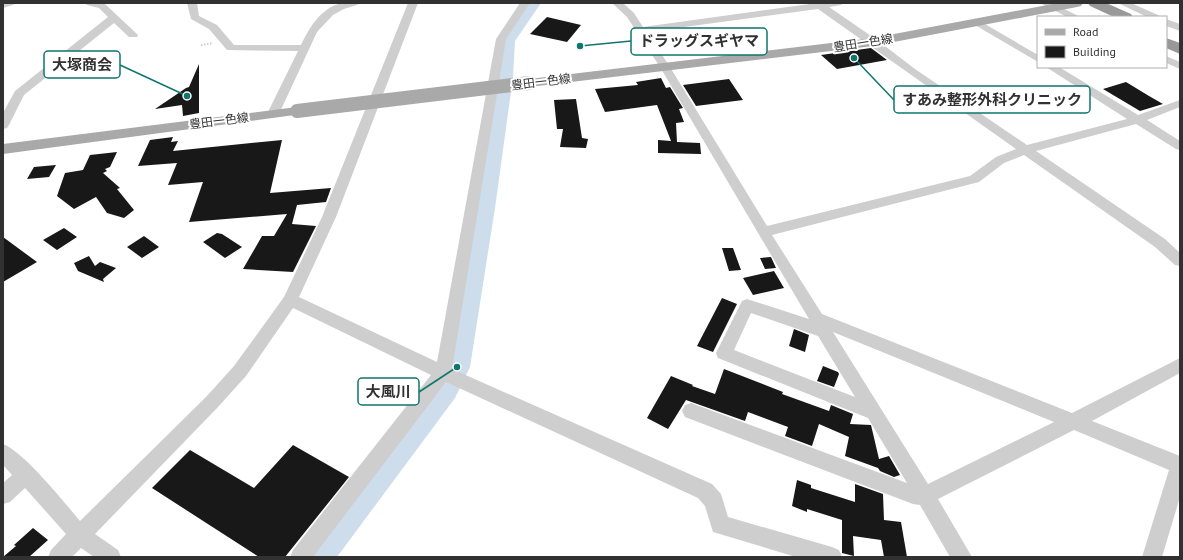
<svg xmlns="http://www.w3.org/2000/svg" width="1183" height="560" viewBox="0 0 1183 560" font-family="'PT Sans','Noto Sans JP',sans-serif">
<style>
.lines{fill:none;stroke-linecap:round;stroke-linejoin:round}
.river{fill:#cdddec;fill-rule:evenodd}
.building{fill:#181818}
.path{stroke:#cecece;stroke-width:2;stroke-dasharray:1.5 1.5;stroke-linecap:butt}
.minor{fill:#cecece;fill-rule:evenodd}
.major{fill:#a9a9a9;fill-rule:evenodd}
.highway{fill:#989898;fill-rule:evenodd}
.major-bridge{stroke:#a9a9a9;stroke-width:14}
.labels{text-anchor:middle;stroke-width:4;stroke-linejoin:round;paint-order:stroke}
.far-street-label{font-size:12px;fill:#313131;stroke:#fff}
.leader{fill:none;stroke:#0f766e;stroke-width:1.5}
.callout-dot{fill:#0f766e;stroke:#fff;stroke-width:1.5}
.callout{fill:#fff;stroke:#0f766e;stroke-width:1.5}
.callout-label{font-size:15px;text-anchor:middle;font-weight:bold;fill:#313131}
</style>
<rect width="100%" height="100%" fill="#fff"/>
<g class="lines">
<path class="river" d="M527,3h14l-26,38 -2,36 -18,131 -25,159 -15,31 -118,159h-35l5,-11 130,-164 7,-15 31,-159 22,-131 2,-36z"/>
</g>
<path class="building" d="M547,17l34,8 -14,17 -37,-8z
M871,48l16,12 -50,9 -16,-14z
M199,64v49l-16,3 -1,-11 -27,4 31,-21 3,-1z
M661,78l5,10 4,-1 13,21 -4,1 5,13 -8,1 1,19 23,1 1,11 -43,-1v-13l13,1 -14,-36 -52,7 -10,-23 43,-4 -2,-3z
M729,79l14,21 -47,6 -13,-21z
M1126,82l23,14 14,8 -23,7 -37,-22z
M576,99l6,39 6,1 -2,9 -26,-1 3,-18h-6l-3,-29z
M173,137l-2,5 7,-1 -5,10 109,-11 -12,53 61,-5 -5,14 -29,3 -5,19 24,2 -23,46 -50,-3 19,-33h12l13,-22 -98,8 14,-40 -35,3 9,-22 -39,3 12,-26z
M117,152l-7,15 -5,2 2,2 -4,2 17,15 -3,1 17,21 -10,8 -17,-5 -11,-16 -22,12 -17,-13 8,-23 18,-3 7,-15z
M56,165l-7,12 -22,2 7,-12z
M64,228l13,9 -20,13 -14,-10z
M217,233l5,1 20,13 -17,11 -22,-16z
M144,236l15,11 -17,11 -15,-11z
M3,237l34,25 -34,20z
M722,248h11l8,22 -12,1z
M89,256l6,10 5,-4 16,6 -13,11 1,3 -26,-11 -4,-8z
M771,257l5,11 -11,1 -5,-11z
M774,271l10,17 -31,7 -10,-17z
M722,298l15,6 -24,48 -16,-6z
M794,329l15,6 -4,17 -16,-6z
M823,366l15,6 1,2 -5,13 -17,-6z
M724,369l59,23 -1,2 47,17 2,-6 22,9 -3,10 21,1 8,34 10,-3 11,19 -6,2 -14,-6 -2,-3 -33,-12 4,-19 -30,-13 -7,22 -27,-10 3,-9 -40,-15 -3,9 -59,-21 -18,29 -21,-11 24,-42 22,9 -1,1 23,8z
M293,445l56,32 -64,80h-26l-107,-69 38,-38 64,38z
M797,480l14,5v3l44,14v-18l28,10 1,26 17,2 6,35h-23l-3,-17 -28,-4 1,20 -12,-3v-33l-35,-11v3l-15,-6z
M33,528l15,12 -19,17h-26l13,-11 -2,-1z"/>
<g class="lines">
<path class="path" d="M201,45l12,-2"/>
<path class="minor" d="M3,3h12l-2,2 -10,3z
M85,3l20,1 33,31 -1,2h-8l-15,-14 -90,72 -15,30 -2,3 -4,1v-16l12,-22 93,-74 -9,-9 -12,-3z
M187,3h10l2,13 18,9 17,20h67c8,-17 21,-39 42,-42 5,-1 11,0 16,0l-2,2 -13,4 -11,6 -16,17 -38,82 -2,2h-8l-2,-2 31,-63 -71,-1 -18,-21 -18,-10z
M408,3h10l-82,214 -37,80 138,65 59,-323 24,-36h10l-24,36 -54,330 260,115 9,10 7,23 104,30 7,3 3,7h-46l-83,-25 -8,-26 -7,-8 -252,-116 -133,175h-23l3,-7 138,-175 -138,-67 -47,68 -28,31 -123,127 23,16 3,7h-27l-13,-9 -9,9h-24l3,-7 15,-16 -41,-46 -15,14 -7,2v-21l9,-8 -9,-10v-21c21,8 61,58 77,77l126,-124 28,-31 50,-69 38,-80z
M612,3h11l11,10 9,14 174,-24h26l-2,2 -12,2 48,33 38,29 112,76 100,-26 -81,-52h13l79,48 42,-15v7l-33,13 33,21v9l-4,-1 -40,-25 -100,27 129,88 15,14v13l-5,-1 -20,-18 -131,-92 -20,8 -25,19 -207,53 50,79 250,99 108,-55v15l-88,48 88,35v41l-18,60h-20l27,-87 -95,-40 -136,69 34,58h-22l-30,-52 -7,-1 -228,-87 -3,-6 3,-6 6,-2 216,80 -39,-65 -150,-60 -2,-5 26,-52 5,-2 62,20 -149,-252 -33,-50zM818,9l198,140 -20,8 -26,19 -203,50 -97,-159 -23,-35zM751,313l67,23 37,61 -121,-47zM833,332l221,90 -126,62z
M1040,3h13l27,14h-13z
M1118,3h13l27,12 2,2h-13z
M1166,19l14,5v7l-14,-5z
M978,20l60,35v7l-63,-37 -2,-2 2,-2z
M1166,56l14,6v7l-14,-6z"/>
<path class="major" d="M1058,3h25l-2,3 -4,1 -204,39 -344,41 -5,-1 -2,-3 2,-3 5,-1 344,-41z
M297,107l5,1 2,3 -2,3 -299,40v-10z"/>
<path class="highway" d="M1088,3h18l25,11 2,3h-19l-24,-11z
M1166,38l14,5v11l-14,-6z"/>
<path class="major-bridge" d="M297,111l232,-28"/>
</g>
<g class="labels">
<g class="far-street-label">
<text transform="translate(863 43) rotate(-9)" y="4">豊田一色線</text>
<text transform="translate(541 82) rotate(-7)" y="4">豊田一色線</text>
<text transform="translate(219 121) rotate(-7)" y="4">豊田一色線</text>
</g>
</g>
<path class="leader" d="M580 46L631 41M187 96L120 65M854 58L894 100M457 367L419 392"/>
<g class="callout-dot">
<circle cx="580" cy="46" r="4"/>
<circle cx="187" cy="96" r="4"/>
<circle cx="854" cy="58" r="4"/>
<circle cx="457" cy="367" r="4"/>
</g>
<g class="callout">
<rect x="631" y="28" width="136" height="27" rx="4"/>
<rect x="44" y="51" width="76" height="27" rx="4"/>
<rect x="894" y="86" width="196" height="27" rx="4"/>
<rect x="358" y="378" width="61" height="27" rx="4"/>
</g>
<g class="callout-label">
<text x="699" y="46">ドラッグスギヤマ</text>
<text x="82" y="70">大塚商会</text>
<text x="992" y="105">すあみ整形外科クリニック</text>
<text x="388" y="397">大風川</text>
</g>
<rect width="1183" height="560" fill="none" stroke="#313131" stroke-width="8"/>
<rect x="1037" y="16" width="130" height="52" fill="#ffffff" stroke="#adadad"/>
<rect x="1045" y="29" width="20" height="6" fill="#a9a9a9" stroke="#adadad"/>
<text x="1073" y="36" font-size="12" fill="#313131">Road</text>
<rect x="1045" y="46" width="20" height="12" fill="#181818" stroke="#adadad"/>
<text x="1073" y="56" font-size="12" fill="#313131">Building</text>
</svg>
